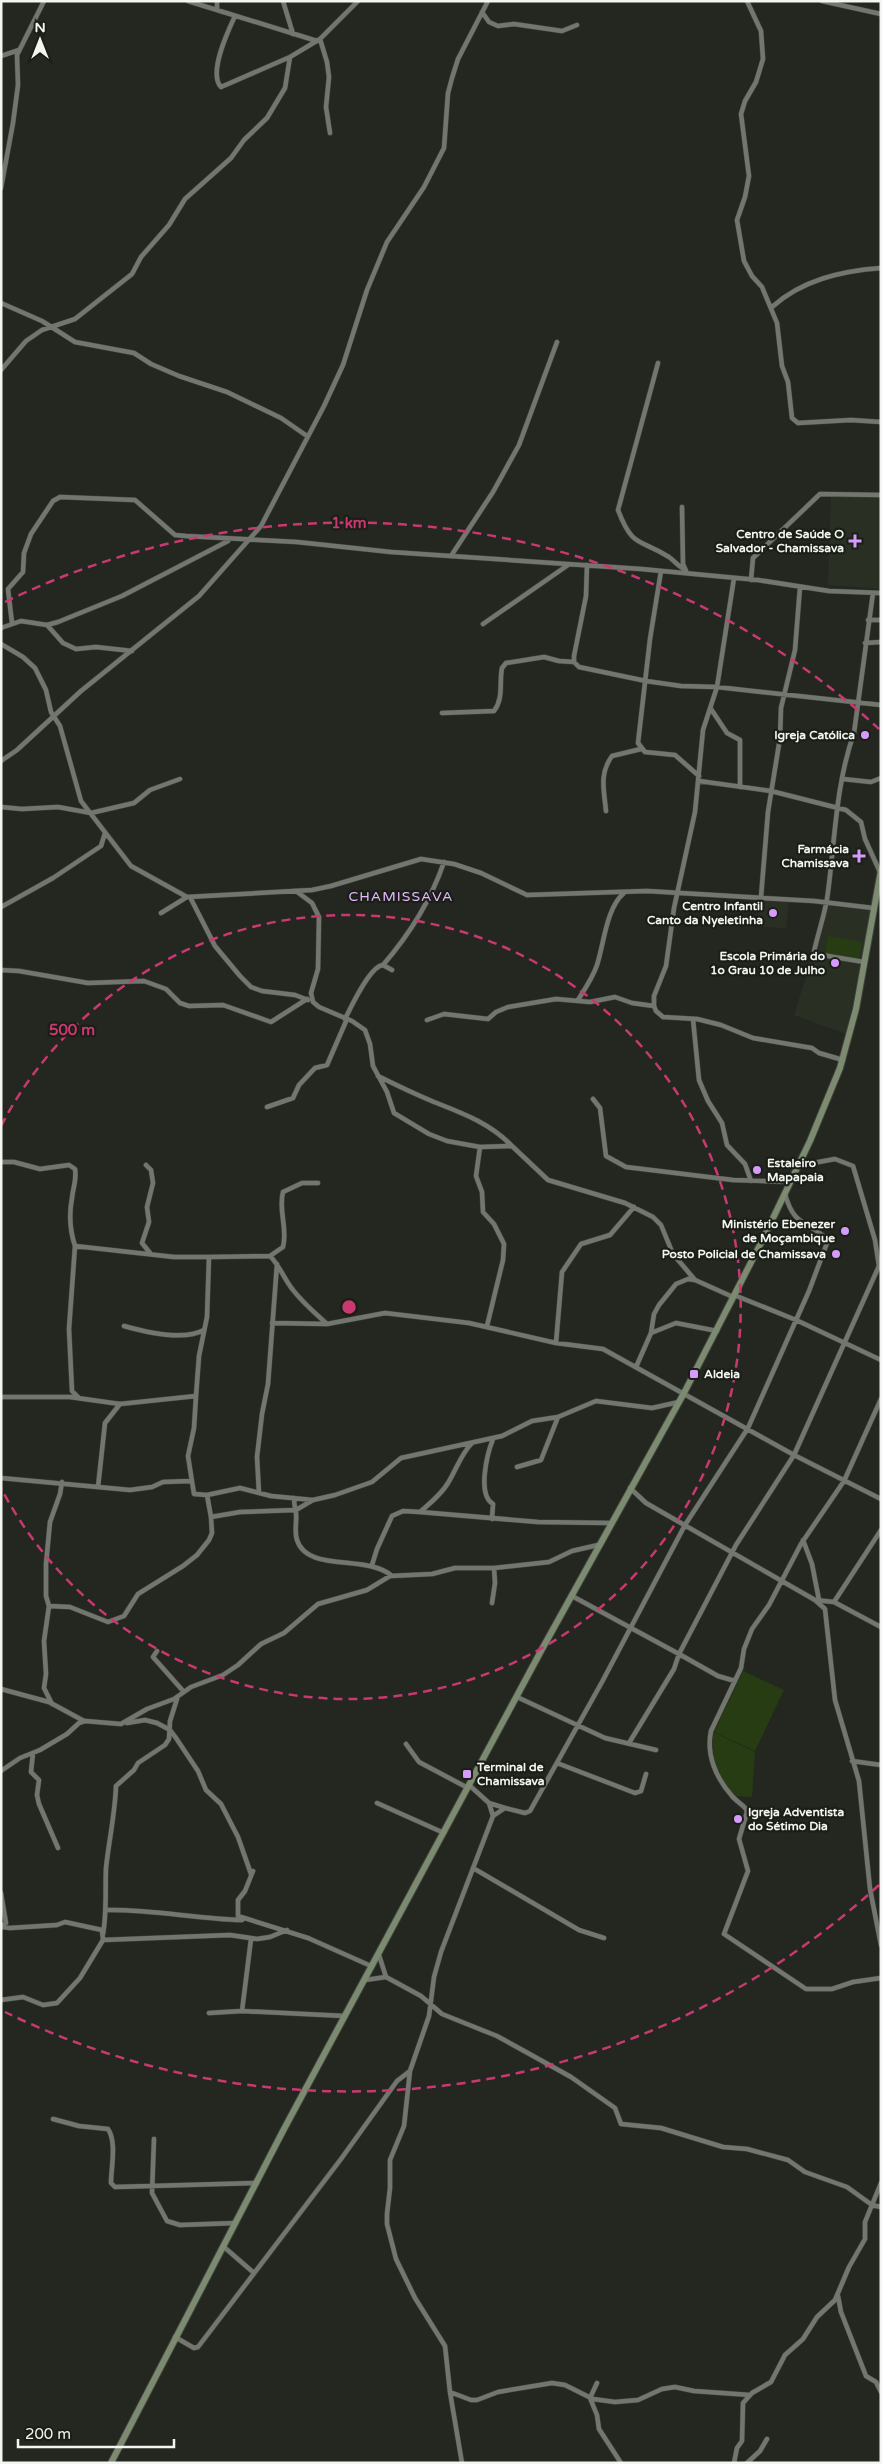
<svg xmlns="http://www.w3.org/2000/svg" width="882" height="2464" viewBox="0 0 882 2464" font-family="'Varela Round',sans-serif">
<style>
.built{fill:#293023}
.green{fill:#273c12}
.lines{fill:none;stroke-linecap:round;stroke-linejoin:round}
.street-casing{stroke:#3f423d;stroke-width:5.5}
.secondary-casing{stroke:#3f423d;stroke-width:8}
.street{stroke:#72766e;stroke-width:4.5}
.secondary{stroke:#7c8a70;stroke-width:6}
.ring{fill:none;stroke:#c93971;stroke-width:2.5;stroke-dasharray:9 6}
.poi-dot{fill:#d59bfa;stroke:#1a1e17;stroke-width:2}
.labels{text-anchor:middle;stroke-width:4.5;stroke-linejoin:round;paint-order:stroke}
.poi-label{font-size:12px;font-weight:bold;fill:#f2f5f0;stroke:#1a1e17;text-anchor:end}
.neighbourhood-label{font-size:14px;letter-spacing:1px;fill:#e3bbfe;stroke:#1a1e17}
.centre{fill:#c93971;stroke:#1a1e17;stroke-width:2.5}
.ring-label{font-size:15px;text-anchor:middle;font-weight:bold;fill:#c93971;stroke:#1a1e17;stroke-width:4.5;stroke-linejoin:round;paint-order:stroke}
</style>
<rect width="100%" height="100%" fill="#232720"/>
<path class="built" d="M831,496l50,1v92l-53,-4z
M760,898l29,3 -3,28 -29,-3z
M828,906l43,4 -25,124 -52,-19z"/>
<path class="green" d="M828,936l34,6 -3,18 -34,-6z
M743,1671l41,19 -29,61 -41,-19z
M713,1732l42,20 -3,45 -19,-1c-17,-24 -21,-34 -20,-64z"/>
<g class="lines">
<defs>
<path id="street" d="M188,1l129,40
M283,1l10,33
M747,1l14,30 2,28 -7,23 -11,19 -4,13 8,62 -4,21 -8,23 7,41 8,15 10,11 15,36 5,43 6,16 4,36 6,5 53,-3 30,2
M822,1l59,13
M217,10v-9
M482,12l7,10 9,4 16,-2 48,7 15,-6
M235,16c-7,15 -27,57 -14,71l69,-30 30,-18 38,-38
M320,39l7,23 2,15 -3,30 4,26
M1,56l18,-6
M1,188l12,-65 5,-38 -1,-30 27,-54
M1,303l41,18 33,21 59,11 17,11 28,12 48,16 54,26 26,18
M772,307c30,-27 69,-36 109,-39
M658,363l-40,147c15,39 21,28 51,47 6,4 9,10 16,12
M1,370l25,-29 16,-11 33,-11 57,-45 9,-17 28,-32 16,-26 46,-41 13,-18 23,-22 18,-30 5,-31
M682,507l1,57 3,7
M451,556l42,-64 26,-47 38,-103
M587,565l-1,31 -12,60v6l5,5 67,14 35,5 36,1 164,18
M661,571l-11,68 -12,104 7,9 30,3 24,21
M734,578l-17,109 -14,43 -8,82 -21,96 -8,58 -12,30v10l2,5 7,6 34,2 24,6 32,13 59,10 7,5 24,7
M751,580l2,-22 67,-64 61,1
M868,620h13
M12,623l-4,-34 15,-17 1,-19 7,-19 22,-33 7,-4 75,3 40,35 11,1 111,6 94,10 250,17 117,11 71,11 52,2
M483,624l85,-59
M47,625l16,18 13,6 20,-2 36,4
M1,628l20,-7 26,4 11,-3 64,-26 106,-55
M865,643l16,-1
M1,644l22,13 12,11 11,22 5,22 9,14 21,75 50,65 56,31 125,-7 19,-4 90,-27 33,5 27,9 46,22 120,-4 167,10 59,7
M711,709l16,24 13,7v47
M442,713l52,-2c10,-13 5,-29 8,-43l4,-5 38,-6 15,4 15,1
M1,761l16,-11 64,-59 118,-95 62,-70 63,-120 19,-41 24,-75 20,-48 37,-55 20,-39 4,-55 4,-15 6,-19 30,-58
M843,779l28,3 10,-4
M699,781l72,10 75,19 15,12 4,17 15,33
M1,807l21,2 36,-2 33,6 43,-10 16,-13 30,-11
M606,811c-2,-21 -7,-37 6,-55l29,-7
M296,891l16,12 7,14 -1,52 -7,24 2,9 6,5 33,14 13,9 5,14 3,22 14,26 7,21 35,21 18,7 33,6 32,-1 36,34 77,23 28,14 8,8 12,29 22,26 38,17
M190,897l25,49 25,30 11,11 11,4 33,4 13,5
M761,897l7,-85 12,-74 1,-30 14,-58 5,-63
M1,907l52,-29 48,-32 4,-13
M161,913l26,-16
M864,962l-48,-8 -2,-2c4,-20 12,-40 14,-60 7,-53 8,-109 26,-159l19,-140
M383,965c26,-30 48,-65 61,-103
M1,970l18,1 69,12 56,-2 22,8 14,14 9,3 34,-1 48,17 36,-23
M578,1000c7,-11 15,-23 19,-35 7,-21 9,-57 27,-72
M345,1019c6,-12 25,-53 38,-54l9,5
M693,1019l6,61 9,21 14,22 5,22 18,19 6,17
M427,1020l17,-6 44,5 8,-7 12,-5 48,-8 34,3 25,-5 17,6 22,3
M378,1076c18,9 37,18 56,26 28,11 56,21 78,44
M593,1099l7,9 6,48 20,11 107,13 57,2
M267,1107l26,-9 6,-13 16,-17 12,-3 20,-46
M480,1147l-4,29 6,16 1,20 11,12 10,20 -1,16 -16,66
M1,1162h13l26,7 29,-4 6,4c2,11 -2,18 -3,29 -3,16 -2,33 3,48l99,11h35
M146,1165l5,5 2,13 -6,24 2,15 -7,21 8,10
M75,1246l-6,83 3,62 6,6
M270,1256l13,-9c5,-19 -5,-36 0,-55l19,-9h16
M734,1295l62,25 85,40
M272,1323l55,1
M124,1326c21,6 60,15 80,4
M651,1333l25,-10 41,8
M556,1343l6,-71 19,-28 29,-9 24,-28
M636,1367l15,-34 3,-19 5,-9 17,-21 12,-5 7,1
M196,1396l-2,32 -6,28 6,38 13,1 33,-7 31,8 42,4 22,-5 37,-13 29,-24 101,-22 30,-15 26,-4 38,-16 56,7 27,-6
M1,1397h69l50,7 76,-8 3,-40 8,-39 2,-60 61,-1c10,10 14,23 23,34 10,13 22,23 34,34l58,-11 84,10 87,20 47,6 191,106 87,44
M881,1399l-37,82 -43,63 -32,61 -17,24 -8,20 -3,19 -30,63c-5,24 5,47 21,65 4,5 10,8 14,13l1,3 -8,27 9,32 -24,63 82,55h26l21,-7 28,-4
M517,1467l24,-7 17,-43
M1,1478l129,12 22,-3 11,-5 27,-1
M98,1487l7,-64 15,-19
M630,1488l16,15 169,97 10,9 10,91 24,81 11,108 11,56
M259,1493l-2,-36 5,-43 6,-30 9,-120
M294,1498c0,6 1,10 2,15 1,9 -2,19 1,27 10,33 71,14 95,36
M420,1512l118,10 73,1
M211,1517l29,-5 56,-2 17,-10
M492,1519l1,-15c-16,-9 -6,-50 0,-65
M803,1540l9,24 7,36
M372,1565l5,-16 15,-33 11,-5 17,1c10,-9 21,-17 28,-29 8,-13 13,-29 24,-40
M572,1596l107,58 57,-109 58,-90 85,-189 -4,-26 -22,-74 -18,-7 -38,7
M815,1600l19,2 47,25
M834,1602l47,-72
M492,1603l3,-20 -1,-15
M49,1606l21,1 38,15 16,-6 14,-22 45,-28 14,-11 12,-15 3,-7 -1,-16 -4,-22
M157,1651l-4,6 31,35
M1,1689l48,13 35,19
M517,1697l88,41 51,12
M52,1704l-8,-16 2,-14 -2,-33 5,-35 -3,-10v-32l4,-42 10,-28 2,-12
M127,1723l18,-3 12,3 13,7 6,8 22,33 8,19 15,14 17,33 13,37
M629,1743l45,-74 5,-15 39,22 17,5
M406,1744l13,18 49,26
M33,1753l-2,19 8,8 -2,15 2,9 19,44
M852,1761l29,4
M557,1763l78,30 6,-2 5,-17
M1,1771l19,-13 20,-8 27,-16 12,-11 6,-2 36,3 26,-15 27,-10 17,-12 32,-12 15,-10 23,-21 23,-11 34,-29 49,-14 23,-14 42,-2 23,-6h39l55,-6 23,-11 26,-6
M469,1785l20,18 16,5
M377,1803l67,30
M489,1803l4,13
M473,1868l106,62 25,8
M253,1871l-8,20 -7,9v16l70,22 63,28
M1,1893l5,30 -4,3
M107,1910c45,-1 89,9 135,10
M103,1934c4,-22 2,-44 3,-66 3,-28 9,-54 10,-82l18,-16 4,-7 27,-18 4,-6 1,-18 7,-22
M103,1940l127,-5 27,4 13,-2 17,-7
M379,1955l7,22
M365,1980l21,-3 35,19 21,18 55,22 29,16 45,25 44,31 6,16 40,4 62,19 24,2 41,11 17,12 42,15 25,18 9,2
M1,2000l22,-3 20,8 14,-2 23,-25 23,-38 -1,-10 -37,-8 -8,3 -47,3 -8,-1
M242,2011l9,-72
M209,2013l33,-2 103,5
M53,2119l26,7 29,3c9,13 3,39 3,54l4,4 142,-4
M154,2139l-2,54 15,28 13,4 56,-2
M224,2247l30,26
M838,2296l3,16 25,64 10,6 5,10
M175,2337l19,11 4,-1 143,-188 56,-78 13,-10
M597,2383l-7,15 7,17 2,14 22,34
M450,2392l21,8h6l21,-8 54,-9 13,2 28,14 22,3 23,-2 24,-11 13,-2 19,4 56,4
M462,2463l-12,-71 -5,-46 -30,-48 -19,-39 -9,-35v-10l3,-26v-28l14,-34 6,-55 19,-55 5,-39 7,-25 52,-136 12,-8 20,5 5,-2 72,-129 83,-157 63,-97 61,-137 18,-48 -1,-5c-21,-18 -32,-12 -41,-44
M734,2463l3,-15 5,-7 1,-38 9,-10 19,-11 14,-27 18,-16 14,-22 18,-17 14,-33 16,-28v-17l16,-39
M747,2463l13,-12 7,-12"/>
<path id="secondary" d="M111,2463l173,-334 257,-478 143,-258 79,-154 47,-98 30,-73 16,-59 25,-139"/>
</defs>
<use href="#street" class="street-casing"/>
<use href="#secondary" class="secondary-casing"/>
<use href="#street" class="street"/>
<use href="#secondary" class="secondary"/>
</g>
<g class="ring">
<path d="M1 1126A392 392 0 1 1 1 1488"/>
<path d="M879 1885A784 784 0 0 1 5 2012M5 602A784 784 0 0 1 879 729"/>
</g>
<g class="poi-dot">
<path d="M852.5 533.5h5v5h5v5h-5v5h-5v-5h-5v-5h5z"/>
<circle cx="865" cy="735" r="5"/>
<path d="M856.5 848.5h5v5h5v5h-5v5h-5v-5h-5v-5h5z"/>
<circle cx="773" cy="913" r="5"/>
<circle cx="835" cy="963" r="5"/>
<circle cx="757" cy="1170" r="5"/>
<circle cx="845" cy="1231" r="5"/>
<circle cx="836" cy="1254" r="5"/>
<rect x="689" y="1369" width="10" height="10" rx="2.5"/>
<rect x="462" y="1769" width="10" height="10" rx="2.5"/>
<circle cx="738" cy="1819" r="5"/>
</g>
<g class="labels">
<g class="poi-label">
<text x="844" y="538">Centro de Saúde O<tspan x="844" dy="14">Salvador - Chamissava</tspan></text>
<text x="855" y="739">Igreja Católica</text>
<text x="849" y="853">Farmácia<tspan x="849" dy="14">Chamissava</tspan></text>
<text x="763" y="910">Centro Infantil<tspan x="763" dy="14">Canto da Nyeletinha</tspan></text>
<text x="825" y="960">Escola Primária do<tspan x="825" dy="14">1o Grau 10 de Julho</tspan></text>
<text x="767" y="1167" text-anchor="start">Estaleiro<tspan x="767" dy="14">Mapapaia</tspan></text>
<text x="835" y="1228">Ministério Ebenezer<tspan x="835" dy="14">de Moçambique</tspan></text>
<text x="826" y="1258">Posto Policial de Chamissava</text>
<text x="704" y="1378" text-anchor="start">Aldeia</text>
<text x="477" y="1771" text-anchor="start">Terminal de<tspan x="477" dy="14">Chamissava</tspan></text>
<text x="748" y="1816" text-anchor="start">Igreja Adventista<tspan x="748" dy="14">do Sétimo Dia</tspan></text>
</g>
<g class="neighbourhood-label">
<text x="401" y="901">CHAMISSAVA</text>
</g>
</g>
<circle cx="349" cy="1307" r="8" class="centre"/>
<g class="ring-label">
<text x="349" y="528">1 km</text>
<text x="72" y="1035">500 m</text>
</g>
<rect width="882" height="2464" fill="none" stroke="#f2f5f0" stroke-width="5"/>
<g transform="translate(40 40)" stroke="#1a1e17" stroke-width="4" paint-order="stroke">
<path d="M0-4L9 19L0 12L-9 19Z" fill="#f2f5f0"/>
<text y="-8" font-size="14" font-weight="bold" text-anchor="middle" fill="#f2f5f0">N</text>
</g>
<path d="M18 2439v8h156v-8" fill="none" stroke="#f2f5f0" stroke-width="2.5"/>
<text x="25" y="2439" font-size="15" fill="#f2f5f0" stroke="#1a1e17" stroke-width="4" paint-order="stroke">200 m</text>
</svg>
